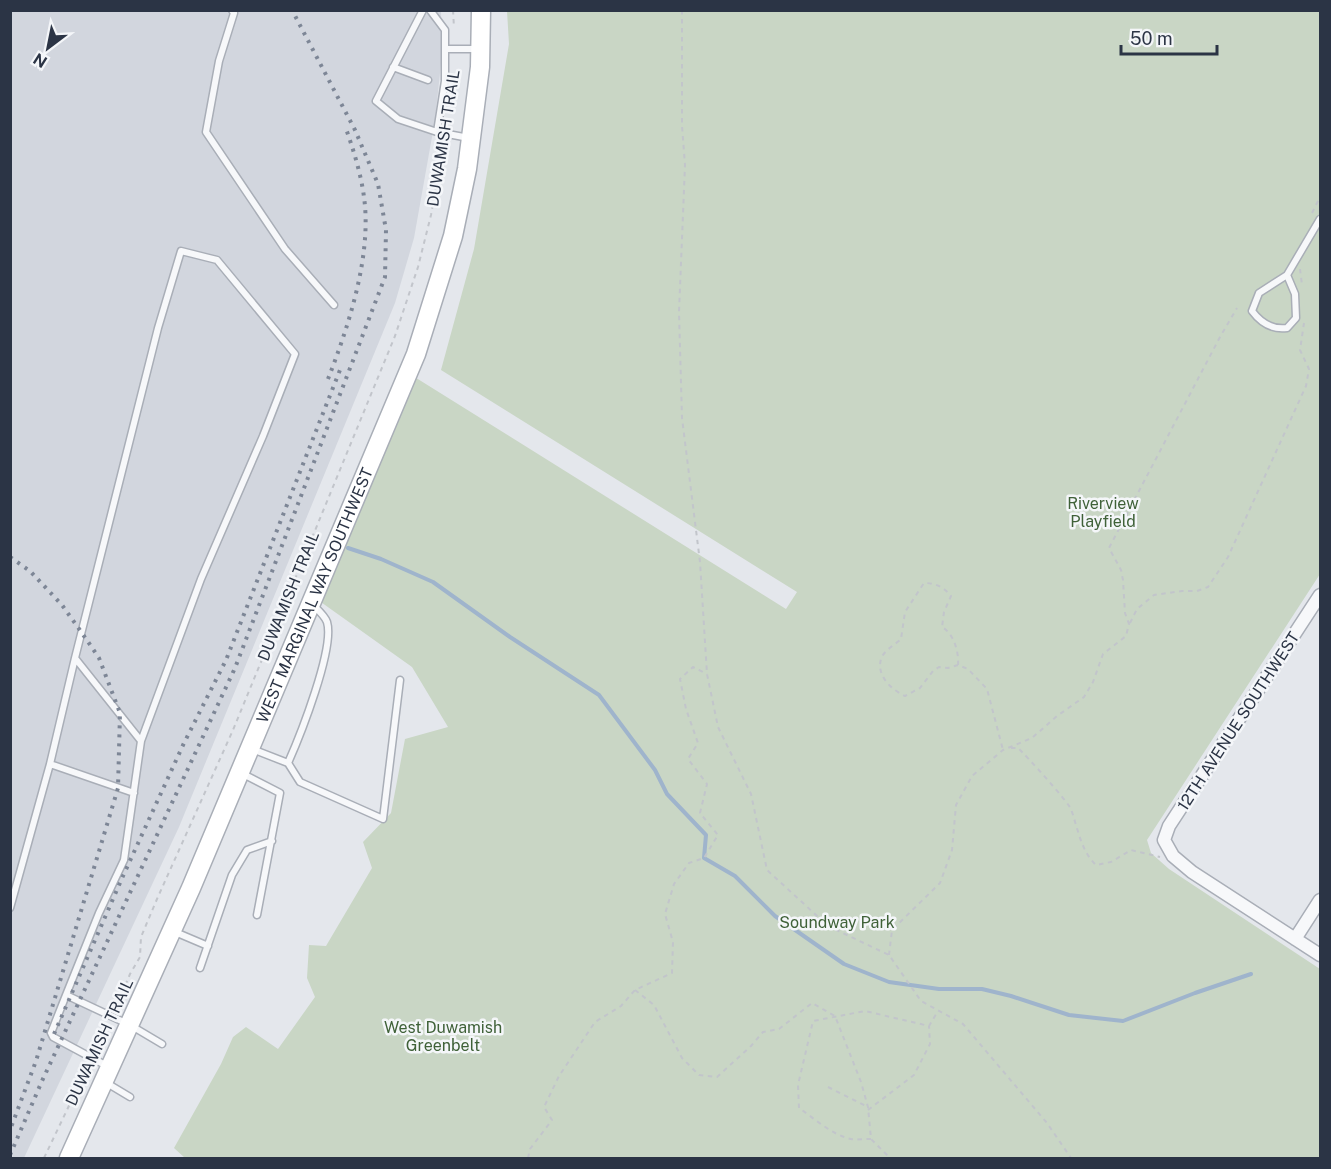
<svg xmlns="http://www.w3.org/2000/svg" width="1331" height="1169" viewBox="0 0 1331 1169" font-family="'Public Sans',sans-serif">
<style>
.built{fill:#d2d6de}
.green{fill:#c9d6c5}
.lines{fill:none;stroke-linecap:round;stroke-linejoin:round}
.stream{stroke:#9fb4cc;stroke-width:4}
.service-casing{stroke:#a9aeb7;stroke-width:9}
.minor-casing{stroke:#a9aeb7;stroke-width:15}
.secondary-casing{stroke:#a9aeb7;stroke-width:21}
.path{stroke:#c2c5cb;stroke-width:2;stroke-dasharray:4.5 4.5;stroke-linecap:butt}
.service{stroke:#f7f8fa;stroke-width:6}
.minor{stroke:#f7f8fa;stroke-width:12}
.secondary{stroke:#fff;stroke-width:18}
.rail{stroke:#7d8696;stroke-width:4;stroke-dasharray:3 6;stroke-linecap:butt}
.labels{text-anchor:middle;stroke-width:5;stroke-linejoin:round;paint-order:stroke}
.street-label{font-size:16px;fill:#2b3445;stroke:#f4f6f9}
.park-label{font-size:16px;fill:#3f6138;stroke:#f4f6f9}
</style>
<rect width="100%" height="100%" fill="#e4e7ec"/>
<path class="built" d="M10,11h431l1,43 -7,66 -21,118 -19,65 -216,524 -155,331h-14z"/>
<path class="green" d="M507,11h813v563l-173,266 4,13 18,16 151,100v189h-1135l-11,-10 47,-84 12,-27 13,-10 32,22 37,-52 -8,-19 2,-33 17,1 46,-78 -9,-26 28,-29 14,-74 43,-12 -36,-60 -94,-67 95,-224 373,233 11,-17 -356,-222 33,-121 35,-205z"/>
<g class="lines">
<path class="stream" d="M348,548l33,11 52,23 77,55 89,58 56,75 12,24 39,41 -2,23 31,18 40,40 69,48 45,18 50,7h43l29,7 58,19 54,6 72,-28 56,-19"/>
<defs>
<path id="service" d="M232,10l2,3 -15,48 -13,71 79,117 49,56
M423,10l-47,91 22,18 39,13 32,6
M430,10l15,20v51l-8,51
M445,49h32
M393,67l35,13
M181,251l36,9 78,94 -32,82 -62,143 -60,162 -66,-83 83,-330z
M1287,275l8,19 1,24 -9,10c-15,2 -26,-5 -35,-17l7,-18 28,-18 33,-56
M141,741l-17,119 -25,53 -33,82 64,30 32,19
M252,749l36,14 12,19 83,37 17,-139
M288,763c12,-27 47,-115 39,-141 -2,-6 -10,-13 -15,-18
M50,764l25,-106
M243,774l37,19 -23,122
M10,908l40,-144 84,29
M175,932l33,14
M200,968l32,-93 15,-25 25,-9
M66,995l-15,38 2,4 54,29
M105,1082l25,15"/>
<path id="minor" d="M1320,595l-151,231 -5,14 9,16 19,16 128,83
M1295,939l25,-39"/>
<g id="secondary">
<path id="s1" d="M69,1158l122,-270 225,-534 37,-118 14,-67 13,-102 1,-57"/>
</g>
</defs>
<use href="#service" class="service-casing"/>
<use href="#minor" class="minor-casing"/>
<use href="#secondary" class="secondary-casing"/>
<path class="path" d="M453,10l1,18
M682,10v116l3,39 -6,147 3,106 18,144 7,112 11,53 33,67 16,76 61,56 61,29 32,46 42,23 84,99 24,35
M1312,213l8,-16
M1300,269l2,16
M1130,623l7,-14 17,-14 28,-4h15l11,-4 20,-30 78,-171 3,-17 -9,-19 4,-27
M958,665c1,-13 -4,-31 -16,-38l2,-15 7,-16c-7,-9 -16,-13 -27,-13l-19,29 -4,27c-6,6 -17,11 -20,20 -5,17 11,31 24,37l15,-8 13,-17 6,-4 9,1 10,-3 10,4 19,20 16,61
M1011,748h7c7,6 51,55 53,61 7,20 10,42 25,56l15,-3 20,-12 29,7
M889,955l3,-25 48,-47 12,-33 4,-45 16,-29 31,-26 29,-12 25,-22 27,-19 9,-15 10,-28 23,-18 3,-12 -4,-11 -2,-33 -2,-10 -12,-22 111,-211 17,-29
M635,990l19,15 28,53 17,17 18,2 34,-31 12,-14 16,-3 33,-26 23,13 26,66 7,25 3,32 19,19
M115,1010l15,-36 10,-17 1,-20 16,-38 76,-169 162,-394 23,-69 13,-52 13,-72
M96,1050l11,-24
M828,1087l40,20
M868,1110l46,-35 16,-31 -1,-18
M871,1139c-7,0 -14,1 -20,0 -19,-4 -36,-20 -52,-31l-1,-23 15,-64 52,-10 64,15 9,-15
M44,1158l44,-92
M528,1158l2,-9 22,-29 -8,-13 15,-31 36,-54 26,-16 14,-16 37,-17 1,-31 -8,-28 9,-30 15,-21 15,-5 14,-23 -18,-22 7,-29 -19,-25 10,-16 -12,-34 -6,-30 13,-12 14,7"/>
<use href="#service" class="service"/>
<use href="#minor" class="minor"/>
<use href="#secondary" class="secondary"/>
<path class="rail" d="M328,379c21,-54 44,-124 36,-182 -3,-23 -11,-49 -19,-71
M10,557l20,14 32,34 20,28 17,25 21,55 -2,75 -82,273 -26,69
M54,1034l69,-158 61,-133 42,-83 114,-290
M10,1155l32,-74 193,-413 150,-391 1,-47 -8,-46 -23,-54 -63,-120"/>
</g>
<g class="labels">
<g class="street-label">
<text transform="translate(443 138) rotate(-81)" y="6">DUWAMISH TRAIL</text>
<text transform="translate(288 596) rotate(-68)" y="6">DUWAMISH TRAIL</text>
<text dy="6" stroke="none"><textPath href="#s1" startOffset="614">WEST MARGINAL WAY SOUTHWEST</textPath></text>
<text transform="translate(1238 721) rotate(-57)" y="6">12TH AVENUE SOUTHWEST</text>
<text transform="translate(99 1042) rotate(-65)" y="6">DUWAMISH TRAIL</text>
</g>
<g class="park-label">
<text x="1103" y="509">Riverview<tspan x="1103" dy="18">Playfield</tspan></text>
<text x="837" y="928">Soundway Park</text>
<text x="443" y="1033">West Duwamish<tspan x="443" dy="18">Greenbelt</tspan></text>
</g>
</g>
<rect width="1331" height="1169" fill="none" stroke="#2b3445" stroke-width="24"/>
<g transform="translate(48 48) rotate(212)" stroke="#f4f6f9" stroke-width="4.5" paint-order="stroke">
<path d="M0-4.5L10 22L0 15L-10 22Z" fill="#2b3445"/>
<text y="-9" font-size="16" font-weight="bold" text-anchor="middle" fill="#2b3445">N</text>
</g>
<path d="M1121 45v9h96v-9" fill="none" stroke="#2b3445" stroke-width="3"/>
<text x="1130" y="45" font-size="18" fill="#2b3445" stroke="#f4f6f9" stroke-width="4.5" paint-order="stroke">50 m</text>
</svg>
